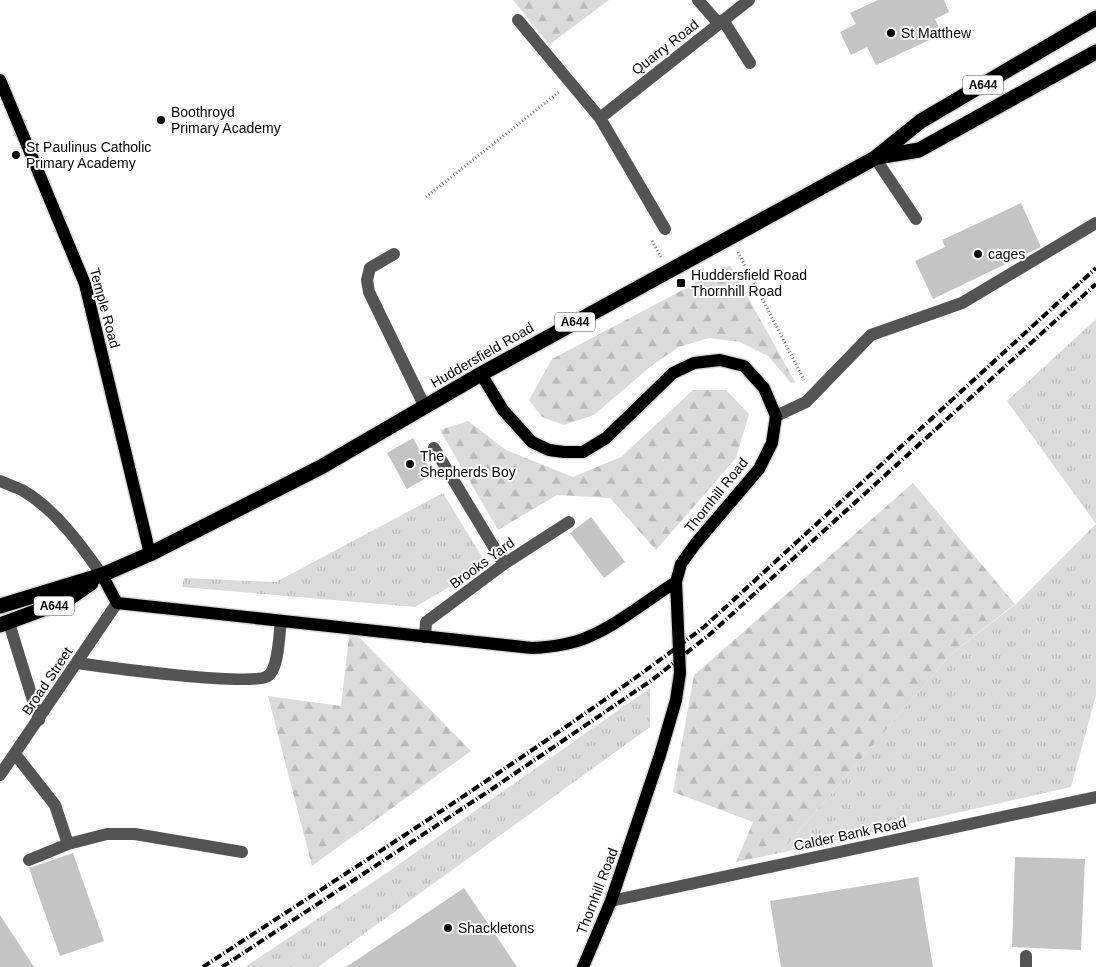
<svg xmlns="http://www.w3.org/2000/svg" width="1096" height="967" viewBox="0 0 1096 967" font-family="Arial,sans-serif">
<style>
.grass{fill:url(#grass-tufts)}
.forest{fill:url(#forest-firs)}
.building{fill:#c4c4c4}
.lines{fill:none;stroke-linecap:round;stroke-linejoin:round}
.major-casing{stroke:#dbdbdb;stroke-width:15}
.highway-casing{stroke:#dbdbdb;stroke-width:18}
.path{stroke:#767676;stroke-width:3;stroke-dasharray:1 2.5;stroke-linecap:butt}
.minor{stroke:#545454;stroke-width:12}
.major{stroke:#000;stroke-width:12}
.highway{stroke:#000;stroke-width:15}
.rail{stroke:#000;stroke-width:4;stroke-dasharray:8 2.5 1 2.5;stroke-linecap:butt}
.poi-dot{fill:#000;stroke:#fff;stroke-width:2}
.labels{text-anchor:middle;stroke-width:4;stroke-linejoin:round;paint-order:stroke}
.shield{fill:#fff;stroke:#4c4c4c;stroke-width:1}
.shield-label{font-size:12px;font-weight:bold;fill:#000}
.poi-label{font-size:14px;fill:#000;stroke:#fff;text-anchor:start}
.street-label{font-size:14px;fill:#000;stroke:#fff}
</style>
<defs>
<pattern id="grass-tufts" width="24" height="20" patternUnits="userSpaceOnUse" patternTransform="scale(1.25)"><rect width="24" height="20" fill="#dbdbdb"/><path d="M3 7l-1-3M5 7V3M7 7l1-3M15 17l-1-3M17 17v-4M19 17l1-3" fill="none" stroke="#bababa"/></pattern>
<pattern id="forest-firs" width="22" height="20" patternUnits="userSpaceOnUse" patternTransform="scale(1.25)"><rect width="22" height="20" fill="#dbdbdb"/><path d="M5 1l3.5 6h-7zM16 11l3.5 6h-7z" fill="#bababa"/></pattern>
</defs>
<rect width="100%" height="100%" fill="#fff"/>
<path class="grass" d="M1096,319v205l-89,-123z
M443,493l44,72 -72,42 -233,-20 2,-9 92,4z
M1096,524v171l-25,92 -291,66 171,-199 65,-50z
M650,688v39l-332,240h-73l143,-95z"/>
<path class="forest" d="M513,0h96l-60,45z
M730,265l65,117 -4,1 -23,-27 -28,-14 -31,-4 -30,9 -28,19 -57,49 -30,10 -22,-8 -13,-17 23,-41z
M693,390h33l23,24 -13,44 -80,92 -46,-52 -53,-3 -59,35 -58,-100 28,-9 38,29 67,27 48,-20z
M913,483l102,121 -64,50 -171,199 -44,9 17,-40 -80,-30 21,-117z
M350,628l121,123 -159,115 -44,-170 73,10z"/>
<path class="building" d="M878,0h66l5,12 -14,7 7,15 -66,31 -9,-18 -16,8 -11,-23 16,-8 -6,-11z
M1021,203l20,44 -108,52 -18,-38 30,-14 -3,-7z
M413,438l20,36 -26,15 -20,-36z
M591,517l34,45 -21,16 -34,-45z
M73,853l31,88 -44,15 -31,-88z
M1015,857l70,2 -4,91 -69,-3z
M918,877l15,90h-152l-11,-66z
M464,888l53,79h-171z
M0,915l34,52h-34z"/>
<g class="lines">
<defs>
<path id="major" d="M0,80l85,204 65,270
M481,374l22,36 29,32 17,8 15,2h19l23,-14 67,-65 21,-10 26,-3 24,6 20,22 12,28 -4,27 -13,26 -63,74 -15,21 -5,18 4,91 -4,27 -16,55 -49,146 -28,66
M102,575l15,28 415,45c19,-1 38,-3 56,-11 31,-13 59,-37 88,-55"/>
<path id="highway" d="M877,157l42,-7 177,-98
M0,606l102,-31 48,-21 171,-87 160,-93 394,-216 46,-37 175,-103
M0,625l65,-24 26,-18"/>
</defs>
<use href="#major" class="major-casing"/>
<use href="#highway" class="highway-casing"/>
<path class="path" d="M426,197l133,-105
M652,241l9,16
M738,252l66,128"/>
<path class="minor" d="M698,0l21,24
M518,20l82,98 65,111
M723,20l27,43
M600,118l149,-118
M875,158l41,61
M394,254l-24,14 -3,12 2,12 56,115
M776,416l30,-14 65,-67 91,-32 134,-80
M434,448l70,116
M0,481c7,3 15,6 22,9 33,19 59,55 80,85
M9,623l30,97
M425,637l1,-15 78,-58 65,-42
M77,663c27,4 175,24 191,13 11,-8 11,-42 13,-55
M15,754l40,51 13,39 -39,16
M0,775l117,-172
M68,844l39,-10h28l107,18
M611,901l485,-104
M1026,967v-11"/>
<use href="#major" class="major"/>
<use href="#highway" class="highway"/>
<path class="rail" d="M203,967c168,-111 340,-218 501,-340l392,-359
M222,967l267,-176 163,-111 57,-45 387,-351"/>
</g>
<g class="poi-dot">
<circle cx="891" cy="33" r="5"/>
<circle cx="161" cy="120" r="5"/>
<circle cx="16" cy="155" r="5"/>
<circle cx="978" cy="254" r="5"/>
<rect x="676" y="278" width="10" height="10" rx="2.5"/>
<circle cx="410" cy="464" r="5"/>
<circle cx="448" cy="928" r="5"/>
</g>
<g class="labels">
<g class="shield">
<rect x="963" y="75.5" width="40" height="19" rx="4"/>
<rect x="555" y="312.5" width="40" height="19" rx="4"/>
<rect x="34" y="596.5" width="40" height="19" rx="4"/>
</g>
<g class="shield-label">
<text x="983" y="89">A644</text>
<text x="575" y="326">A644</text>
<text x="54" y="610">A644</text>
</g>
<g class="poi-label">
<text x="901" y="38">St Matthew</text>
<text x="171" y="117">Boothroyd<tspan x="171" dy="16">Primary Academy</tspan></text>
<text x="26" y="152">St Paulinus Catholic<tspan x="26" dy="16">Primary Academy</tspan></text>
<text x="988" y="259">cages</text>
<text x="691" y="280">Huddersfield Road<tspan x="691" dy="16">Thornhill Road</tspan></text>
<text x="420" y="461">The<tspan x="420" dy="16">Shepherds Boy</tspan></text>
<text x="458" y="933">Shackletons</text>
</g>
<g class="street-label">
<text transform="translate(665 47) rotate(-38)" y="5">Quarry Road</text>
<text transform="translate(105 308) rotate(75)" y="5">Temple Road</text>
<text transform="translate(482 355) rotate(-30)" y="5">Huddersfield Road</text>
<text transform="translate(716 495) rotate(-51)" y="5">Thornhill Road</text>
<text transform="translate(482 563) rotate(-36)" y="5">Brooks Yard</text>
<text transform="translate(47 681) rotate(-56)" y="5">Broad Street</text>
<text transform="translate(850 834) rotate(-12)" y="5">Calder Bank Road</text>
<text transform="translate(597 891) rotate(-69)" y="5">Thornhill Road</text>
</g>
</g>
</svg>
